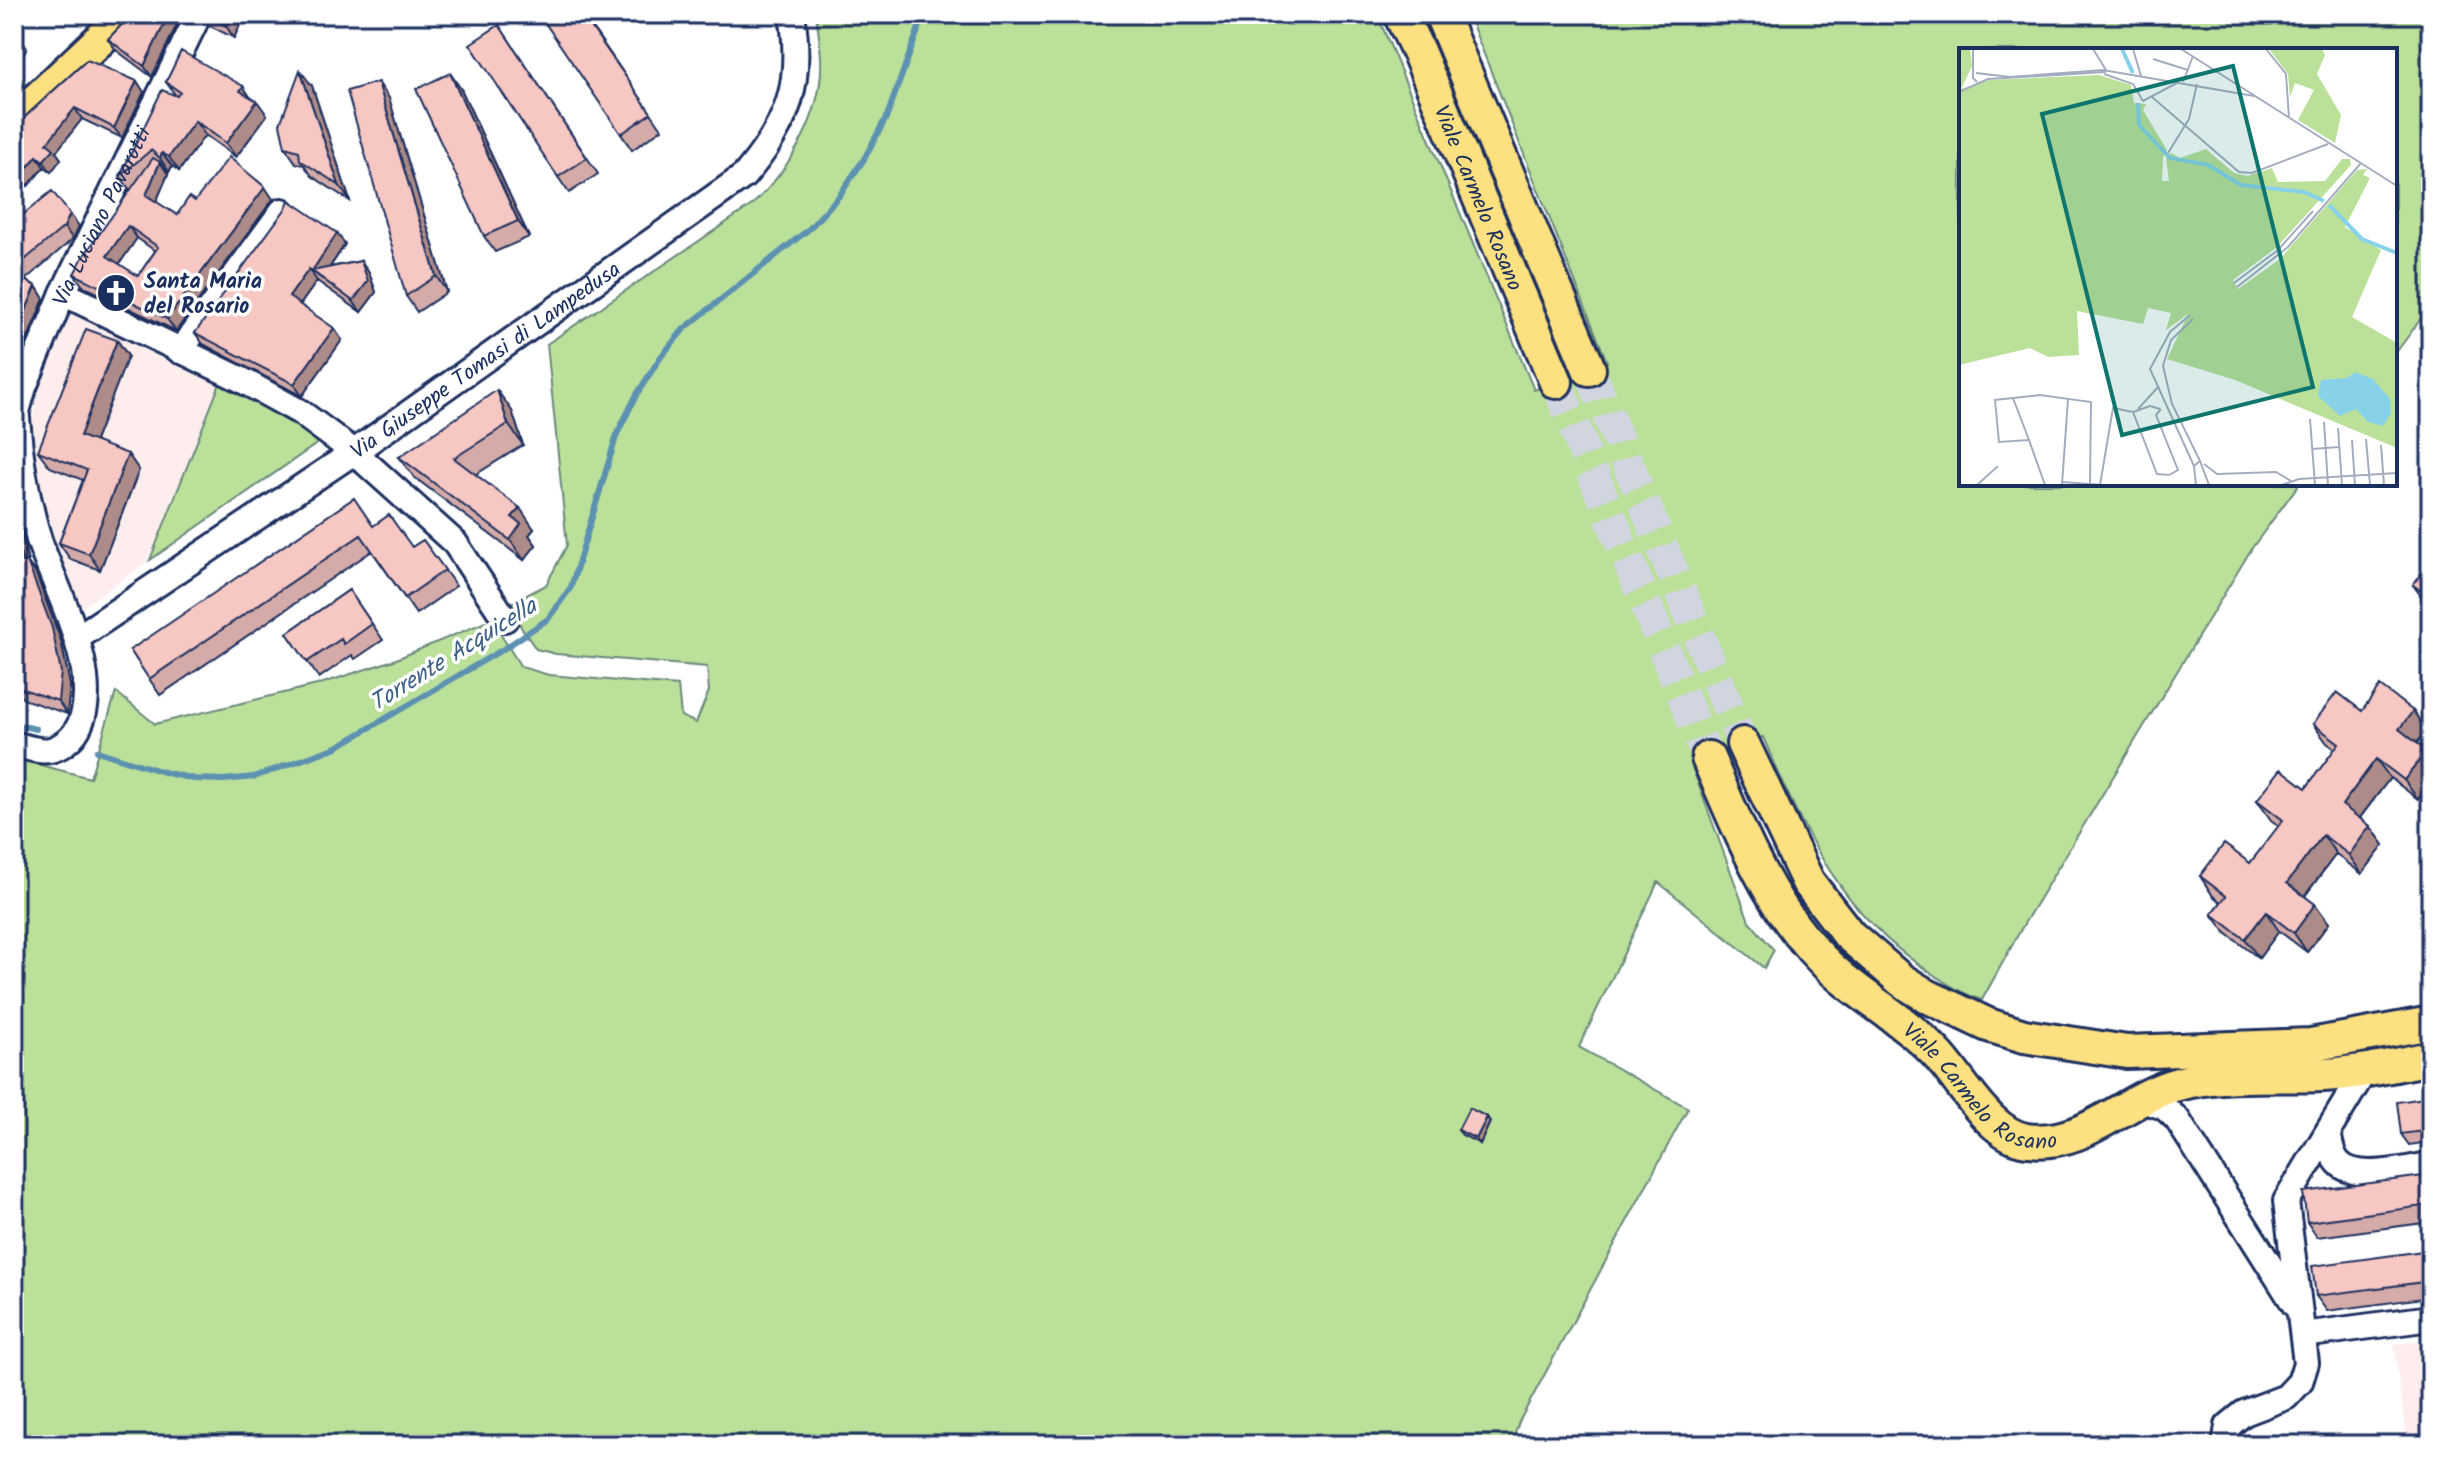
<svg xmlns="http://www.w3.org/2000/svg" width="2445" height="1459" viewBox="0 0 2445 1459" font-family="Kalam,sans-serif">
<style>
.built{fill:#fdeeed}
.green{fill:#bbe09a;stroke:#6b887c;stroke-width:2}
.lines{fill:none;stroke-linecap:round;stroke-linejoin:round}
.stream{stroke:#5c91b1;stroke-width:6}
.major-tunnel{stroke:#d1d5df;stroke-width:32;stroke-dasharray:32 16;stroke-linecap:butt}
.minor-casing{stroke:#1b2f5e;stroke-width:30}
.major-casing{stroke:#1b2f5e;stroke-width:38}
.minor{stroke:#fff;stroke-width:24}
.major{stroke:#fde080;stroke-width:32}
.wall{fill:#d4aba8;stroke:#1b2f5e;stroke-width:2;fill-rule:evenodd}
.shaded-wall{fill:#ad8b88;stroke:#1b2f5e;stroke-width:2}
.building{fill:#f7c7c3;stroke:#1b2f5e;stroke-width:2;fill-rule:evenodd}
.labels{text-anchor:middle;stroke-width:7;stroke-linejoin:round;paint-order:stroke}
.street-label{font-size:22px;fill:#1b2f5e;stroke:#fff}
.poi-label{font-size:22px;font-weight:bold;fill:#1b2f5e;stroke:#fff;text-anchor:start}
.water-label{font-size:24px;font-style:italic;fill:#3c6088;stroke:#fff}
.inset-river{fill:none;stroke:#88d2e9;stroke-width:4}
.inset-road{fill:none;stroke:#a4acbf;stroke-width:2}
.view{fill:#0f766e;fill-opacity:0.15;stroke:#0f766e;stroke-width:4}
.inset-edge{fill:none;stroke:#1b2f5e;stroke-width:4}
</style>
<rect width="100%" height="100%" fill="#fff"/>
<filter id="ink" filterUnits="userSpaceOnUse"><feTurbulence type="fractalNoise" baseFrequency=".0125" numOctaves="2"/><feDisplacementMap in="SourceGraphic" scale="16" xChannelSelector="R" yChannelSelector="G"/><feConvolveMatrix kernelMatrix="1 2 1 2 8 2 1 2 1" color-interpolation-filters="sRGB"/></filter>
<g filter="url(#ink)">
<path class="built" d="M69,309l152,72 -71,179 -73,51 -36,-100 -10,-56v-23l7,-43z
M2431,1339v106h-24l-13,-101z"/>
<path class="green" d="M816,14h561l157,376 73,-28 -139,-348h963v291l-36,49v-304h-434v434h338l-47,64 -227,374 -43,78c-20,-6 -36,-17 -54,-29 -87,-57 -126,-142 -165,-234l-55,21 -16,9 57,154 25,29 -10,18 -106,-86 -79,165 109,61 -169,314 -8,23h-1497v-687l76,20 26,-86 39,32 162,-39 77,-25 91,-38 13,8 23,37 28,8 129,11 3,30 15,7 13,-32 -2,-24 -151,-13 -20,-5 -15,-22 -10,-24 35,-18 21,-40 -20,-201 205,-139c39,-37 72,-92 69,-148 -1,-14 -3,-29 -5,-43z
M221,381l104,57 -175,122z"/>
<g class="lines">
<path class="stream" d="M14,724l22,5
M97,751l66,21 31,7 30,1 30,-3 83,-30 168,-99 43,-29 23,-32 46,-153 20,-40 23,-36 24,-29 125,-100 30,-33 25,-37 23,-43 37,-102"/>
<path class="major-tunnel" d="M1589,369l154,375
M1556,382l152,376"/>
<defs>
<g id="minor">
<path d="M63,293l177,86 60,33 54,40 101,91 50,76"/>
<path d="M180,351l102,-140"/>
<path id="s1" d="M14,422l10,-35 39,-94 136,-279"/>
<path id="s2" d="M77,638l277,-186 390,-276c45,-53 59,-92 48,-162"/>
<path d="M14,744c12,3 24,8 36,6 10,-2 20,-10 25,-17 34,-49 -20,-144 -36,-193 -12,-40 -19,-81 -22,-122"/>
<path d="M2142,1100l22,7 13,12 118,186"/>
<path d="M2328,1132c2,10 3,22 10,30 18,21 68,6 93,3"/>
<path d="M2303,1335l128,-17"/>
<path d="M2225,1445l3,-19 16,-13 42,-16 14,-15 6,-19 -20,-162 79,-131"/>
</g>
<g id="major">
<path id="s3" d="M1400,14l18,37 138,331"/>
<path d="M1441,14l148,355"/>
<path d="M14,121l113,-107"/>
<path d="M1743,744l65,138 41,53 52,45 26,16 61,29 36,11 103,16 184,-7 120,-22"/>
<path id="s4" d="M1708,758c35,80 65,162 134,220 31,26 67,46 95,76 25,26 52,81 90,86 60,7 97,-42 151,-56 46,-12 98,-7 145,-9 36,-2 72,-10 108,-17"/>
</g>
</defs>
<use href="#minor" class="minor-casing"/>
<use href="#major" class="major-casing"/>
<use href="#minor" class="minor"/>
<use href="#major" class="major"/>
</g>
<path class="wall" d="M132,14h50l-30,63 -36,-27 -8,-11z
M245,14l-11,24 -24,-12 -8,-11z
M583,14l79,115 -30,21 -11,-16z
M499,25l99,149 -29,19 -11,-16z
M87,60l57,32 -22,46 -40,-19 -26,33 5,7 -10,13 -7,-5 -16,19 -14,-12v-47z
M166,82l77,4 7,11 17,18 -31,42 -31,-22 -26,36 -7,-5 -3,6 -6,-5 5,7 -12,28 21,13 18,-14 78,-2 -97,132 -93,-45 -9,-12 56,-84 -10,-14 56,-80zM137,238l18,13 -17,25 -19,-12z
M312,86l38,115 -38,-25 -8,-11 -8,-2 -11,-16z
M461,89l68,148 -34,15 -11,-16z
M389,98l58,194 -30,20 -11,-16z
M14,222l65,4 -6,13 -48,41 11,6 8,13 -28,68 -2,-1z
M337,233l8,11 -15,23 31,-6 8,12 7,19 -15,20 -44,-31 -17,24 42,35 -40,56 -99,-52 -8,-11z
M117,340l11,16 -33,85 44,29 -39,100 -30,-11 -11,-16 24,-63 -33,-13 -12,-16z
M512,411l11,34 -48,30 59,54 -5,6 7,10 -12,15 -110,-83 -15,-20z
M14,497l14,66 8,11 25,67 9,44 -3,29 -44,-15 -9,-13 2,-24h-2z
M373,526l39,21 11,-7 33,46 -40,28 -44,-63 -212,144 -30,-45z
M2431,561v46l-4,-3 -14,-19z
M349,590l34,50 -28,19 -3,-4 -33,23 -32,-45z
M2362,711h51l13,19 -9,13 10,8 4,6v25l-13,17 -28,-21 -30,40 10,8 14,19 -22,29 -26,-20 -31,42 24,27 -22,29 -28,-21 -20,27 -33,-25 -14,-19 9,-12 -8,-6 -13,-20 50,-13 29,-37 -8,-6 -14,-20 49,-12 29,-39 -8,-6 -14,-19z
M2431,1097v45l-22,3 -8,-11z
M1487,1117l3,5 -10,22 -18,-9 -4,-5z
M2431,1175v47l-114,15 -10,-15z
M2431,1250v47l-104,14 -11,-15z"/>
<path class="shaded-wall" d="M169,14h13l-30,63 -8,-11z
M232,14h13l-11,24 -8,-12z
M14,30l13,18 -13,24z
M300,70l12,16 38,115 -11,-16z
M450,73l11,16 68,148 -11,-16z
M137,81l7,11 -22,46 -8,-10z
M378,82l11,16 58,194 -11,-16z
M243,86l9,14 -12,-9z
M257,101l10,14 -31,42 -10,-14z
M75,108l7,11 -26,33 5,7 -10,13 -8,-11 4,-18z
M195,121l10,14 -26,36 -10,-14z
M162,153l10,13 -3,6 -9,-14z
M37,156l7,11 -16,19 -8,-10z
M160,162l8,12 -14,33 -8,-12z
M265,187l8,12 -97,132 -9,-12z
M70,214l9,12 -6,13 -9,-12z
M128,226l9,12 -21,31 -9,-13z
M337,233l8,11 -23,35 -10,-8z
M361,261l8,12 7,19 -15,20 -8,-11z
M309,269l8,12 -20,28 -8,-12z
M36,286l8,13 -28,68 -2,-3v-25z
M334,328l8,12 -40,56 -8,-12z
M117,340l11,16 -37,95 -11,-15z
M497,390l15,21 11,34 -15,-21z
M128,454l11,16 -39,100 -11,-16z
M14,497l14,66 8,11 25,67 9,44 -3,29 -9,-13 -36,-139 -8,-36z
M520,508l14,21 -5,6 7,10 -12,15 -14,-20 2,-23z
M2413,711l13,19 -14,19 -13,-20z
M2427,751l4,6v25l-13,17 -14,-19z
M2376,759l14,19 -35,46 -13,-19z
M2370,826l14,19 -22,29 -13,-19z
M2323,835l13,19 -36,48 -13,-19z
M2315,904l14,19 -22,29 -13,-19z
M2266,912l13,19 -20,27 -14,-19z
M1487,1117l3,5 -10,22 -4,-5z"/>
<path class="building" d="M132,14h37l-25,52 -36,-27z
M202,14h30l-6,12z
M539,14h43l69,99 -30,21z
M499,25l88,133 -29,19 -88,-133z
M181,51l62,35 -3,5 17,10 -31,42 -31,-22 -26,36 -7,-4 -2,5 -9,-8 -31,26 42,-86 15,6 3,-4 -14,-10z
M87,60l50,21 -23,47 -39,-20 -28,35 7,6 -11,12 -6,-5 -17,20 -6,-6v-43z
M300,70l39,115 -39,-25 -1,-9 -14,-4 -5,-23z
M450,73l68,148 -34,15 -68,-147z
M378,82l58,194 -30,20 -59,-205z
M229,157l36,30 -98,132 -93,-45 9,-17 70,-99 7,4 -14,33 31,20 12,-18 6,4zM128,226l30,21 -20,29 -31,-20z
M52,191l18,23 -6,13 -50,42v-47z
M289,200l48,33 -25,38 49,-10 7,20 -15,20 -44,-32 -20,28 45,31 -40,56 -99,-51 91,-125z
M14,274l22,12 -22,53z
M86,329l31,11 -37,96 48,18 -39,100 -30,-11 28,-73 -49,-19z
M497,390l11,34 -54,34 66,50 -8,9 9,7 -11,16 -111,-83z
M354,498l19,28 16,-11 23,32 11,-7 22,30 -40,28 -44,-63 -212,144 -19,-29z
M14,526l8,36 5,-1 25,67 9,44 -3,29 -44,-15 3,-35h-3z
M2431,561v37l-18,-13z
M349,590l23,34 -28,20 -3,-5 -34,23 -20,-29z
M2431,616v10l-5,-4z
M2380,686l33,25 -14,18 28,22 -23,29 -28,-21 -34,46 28,21 -21,29 -26,-20 -36,48 28,21 -21,29 -28,-21 -21,27 -33,-25 14,-18 -26,-20 24,-32 26,19 33,-43 -26,-20 24,-31 25,19 33,-45 -26,-19 24,-32 25,19z
M2431,1097v33l-30,4 -4,-32z
M1469,1108l18,9 -11,22 -18,-9z
M2431,1175v30l-124,17 -4,-30z
M2431,1250v31l-115,15 -4,-30z
M2431,1396v16l-7,-5z"/>
</g>
<defs>
<symbol id="church-disc" viewBox="-11 -11 22 22"><circle r="9.5" fill="#1b2f5e" stroke="#fff"/><path d="M-1.2-6h2.4v3.5h3.3v2.4h-3.3V6h-2.4V-.1h-3.3v-2.4h3.3Z" fill="#fff"/></symbol>
</defs>
<g fill-rule="evenodd">
<use href="#church-disc" x="94" y="271" width="44" height="44"/>
</g>
<g class="labels">
<g class="street-label">
<text dy="8" stroke="none"><textPath href="#s3" startOffset="200">Viale Carmelo Rosano</textPath></text>
<text dy="8" stroke="none"><textPath href="#s1" startOffset="224">Via Luciano Pavarotti</textPath></text>
<text dy="8" stroke="none"><textPath href="#s2" startOffset="494">Via Giuseppe Tomasi di Lampedusa</textPath></text>
<text dy="8" stroke="none"><textPath href="#s4" startOffset="440">Viale Carmelo Rosano</textPath></text>
</g>
<g class="poi-label">
<text x="144" y="288">Santa Maria<tspan x="144" dy="25">del Rosario</tspan></text>
</g>
<g class="water-label">
<text transform="translate(453 654) rotate(-32)" y="8">Torrente Acquicella</text>
</g>
</g>
<g transform="translate(1959 48)">
<rect width="438" height="438" fill="#fff"/>
<path d="M0,1h11l2,17 -11,23 28,-9 110,-5 32,10 3,18 12,1 -3,6 24,40 -4,7 -1,24h7l-3,-23 5,-5 9,5 26,-9 28,24 14,3 24,-8 6,14 47,-1 17,-22h8l1,6 -74,82 -44,33 5,9 42,-30 77,-89 10,-1 -4,6 7,3 -25,49 36,23 -29,67 45,26v105l-162,-68 -68,-21 21,-45 -22,16 5,-17 -23,-5 -5,16 -66,-13 2,44 -31,2 -18,-9 -71,17zM310,1h53l3,6 -8,19 24,41 -6,28 -37,-23 16,-30 -19,-7 -5,14 -2,-23z" fill="#bbe09a"/>
<path d="M396,324l18,7 17,20 1,14 -8,13 -15,-4 -12,-13 -16,7 -22,-20 3,-16 26,-2z" fill="#88d2e9"/>
<path class="inset-river" d="M163,1l11,24M179,55l1,22 31,33 38,7 33,20 63,7 20,9M370,157l33,34 35,14"/>
<path class="inset-road" d="M14,1v29l4,4M134,1l13,21M174,1l8,27M222,1l216,137M307,1l20,25 3,44M194,11l35,11M17,25l34,4 93,-7 151,26M145,26l29,10 10,17 36,-19M224,34l10,-26M0,44l29,-13 118,-7M193,49l87,75 13,1 76,-29M209,105l21,-34 8,-35M275,235l44,-33 35,-39M278,239l51,-40 73,-84M231,267l-20,17 -20,37 44,97M234,271l-22,21 -8,26 9,38 28,57M54,350l16,42M179,361l21,-23M174,364l24,62 12,1 9,-5 -22,-55 5,-6M174,364l17,-6 10,3M351,371l5,66M365,374l4,63M379,380l4,57M407,391l4,46M393,392l3,45M422,397l3,40M353,401l27,-2M245,416l13,10 59,-2 15,9M103,434l42,3M18,437l21,-19M86,437l-16,-45 -30,2 -4,-42 45,-5 51,7 -1,82M103,437l6,-86M141,437l13,-77 20,4M237,437l-2,-19 6,-5 9,24M323,437l17,-6 98,-6"/>
<path class="view" d="M274,18l80,321 -191,48 -80,-321z"/>
<rect width="438" height="438" class="inset-edge"/>
</g>
<rect width="2445" height="1459" fill="none" stroke="#fff" stroke-width="48"/>
<rect x="24" y="24" width="2397" height="1411" fill="none" stroke="#1b2f5e" stroke-width="3" filter="url(#ink)"/>
</svg>
